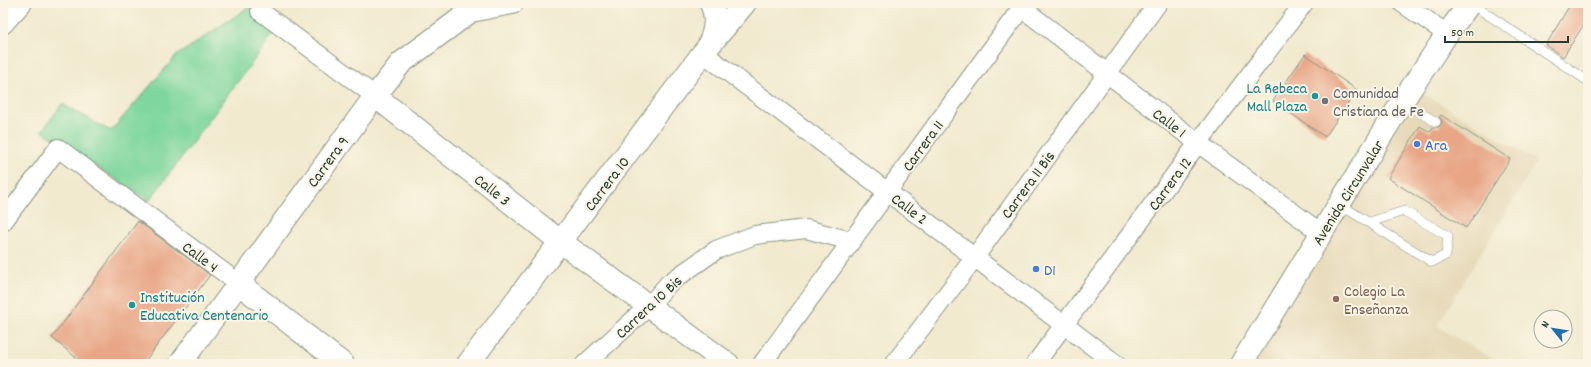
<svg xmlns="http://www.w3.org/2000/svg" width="1591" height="367" viewBox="0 0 1591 367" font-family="Dekko,sans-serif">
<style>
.built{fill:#e7daba}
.green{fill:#7fd79d;stroke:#4f8a68}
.building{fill:#e8a686}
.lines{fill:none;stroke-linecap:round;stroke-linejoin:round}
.lane-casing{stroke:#889482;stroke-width:10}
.street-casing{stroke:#889482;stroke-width:20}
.secondary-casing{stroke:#889482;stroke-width:24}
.lane{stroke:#fff;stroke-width:9}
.street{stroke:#fff;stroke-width:18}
.secondary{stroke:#fff;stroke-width:22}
.culture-dot{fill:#0f9aa8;stroke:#fcf5e5;stroke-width:1.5}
.worship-dot{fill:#6b7280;stroke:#fcf5e5;stroke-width:1.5}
.shop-dot{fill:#3f7fe0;stroke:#fcf5e5;stroke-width:1.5}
.education-dot{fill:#8d6e63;stroke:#fcf5e5;stroke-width:1.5}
.labels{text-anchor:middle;stroke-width:4;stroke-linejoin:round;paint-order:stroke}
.culture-label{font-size:16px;fill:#0d838f;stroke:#fcf5e5;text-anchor:end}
.worship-label{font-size:16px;fill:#5b616d;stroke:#fcf5e5;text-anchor:start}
.street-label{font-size:16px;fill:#1f3d34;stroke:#fcf5e5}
.shop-label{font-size:16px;fill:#366cbe;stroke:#fcf5e5;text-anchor:start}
.education-label{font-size:16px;fill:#785e54;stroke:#fcf5e5;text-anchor:start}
</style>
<rect width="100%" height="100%" fill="#fcf5e5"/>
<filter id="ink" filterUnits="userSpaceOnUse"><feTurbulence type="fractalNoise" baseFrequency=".025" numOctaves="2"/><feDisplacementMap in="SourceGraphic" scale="8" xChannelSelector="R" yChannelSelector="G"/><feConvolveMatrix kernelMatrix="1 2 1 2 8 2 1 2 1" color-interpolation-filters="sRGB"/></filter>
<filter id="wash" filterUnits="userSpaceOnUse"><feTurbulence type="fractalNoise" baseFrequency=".012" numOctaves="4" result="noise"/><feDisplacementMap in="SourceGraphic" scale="16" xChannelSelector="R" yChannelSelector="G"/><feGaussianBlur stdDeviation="0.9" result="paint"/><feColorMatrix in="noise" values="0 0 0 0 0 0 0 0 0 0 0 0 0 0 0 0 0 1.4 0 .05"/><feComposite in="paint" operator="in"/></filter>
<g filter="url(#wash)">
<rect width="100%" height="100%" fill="#f1eacf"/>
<path class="built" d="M1412,87l125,74 -100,165 64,38h-260z"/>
<path class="green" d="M255,3h6l16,26 -128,172 -107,-70 20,-27 49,27 65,-75z"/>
<g id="blocks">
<path class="building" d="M1571,3h17v15l-25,39 -17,-12z
M1305,54l52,36 -32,47 -52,-36z
M1441,115l69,44 -44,69 -78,-50 32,-52 10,6 3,-5h6l3,-5 -3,-5z
M138,221l72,54 -67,89h-59l-32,-26z"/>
</g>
</g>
<g filter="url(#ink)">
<use href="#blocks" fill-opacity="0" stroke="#889482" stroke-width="1"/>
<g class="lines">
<defs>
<path id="lane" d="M1470,3l118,78
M1402,102l34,20
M1339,204l93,58 14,-7 2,-19 -44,-25 -34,11"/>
<path id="street" d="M1402,3l45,31
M1022,8l176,135 123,90
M260,11l115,85
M3,25l20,-22
M703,53l413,311
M3,222l55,-74 180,135
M585,364l64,-58 20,-23 47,-33 39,-15 51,-6 45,12
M762,364l263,-361
M894,364l81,-107 183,-254
M1035,364l163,-221 106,-140"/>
<path id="secondary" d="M709,44c6,-13 8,-28 2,-41
M375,96l186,146 167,122
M238,283l105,81
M180,364l195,-268 26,-33 70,-52 41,-8
M468,364l235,-311 42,-50
M1241,364l161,-262 45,-68 23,-31"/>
</defs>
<use href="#lane" class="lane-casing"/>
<use href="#street" class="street-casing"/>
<use href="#secondary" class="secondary-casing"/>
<use href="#lane" class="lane"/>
<use href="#street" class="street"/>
<use href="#secondary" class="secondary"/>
</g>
</g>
<g class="culture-dot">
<circle cx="1315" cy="96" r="4"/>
<circle cx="132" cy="305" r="4"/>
</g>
<circle class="worship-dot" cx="1325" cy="101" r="4"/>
<g class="shop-dot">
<circle cx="1417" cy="144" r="4"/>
<circle cx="1036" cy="269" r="4"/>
</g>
<circle class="education-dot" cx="1336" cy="299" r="4"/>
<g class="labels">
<g class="culture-label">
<text x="1307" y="93">La Rebeca<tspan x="1307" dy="18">Mall Plaza</tspan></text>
<text x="140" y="302" text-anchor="start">Institución<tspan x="140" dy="18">Educativa Centenario</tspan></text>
</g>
<g class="worship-label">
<text x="1333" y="98">Comunidad<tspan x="1333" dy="18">Cristiana de Fe</tspan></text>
</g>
<g class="street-label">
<text transform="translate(1170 122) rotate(37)" y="6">Calle 1</text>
<text transform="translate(922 145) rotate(-54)" y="6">Carrera 11</text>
<text transform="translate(327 161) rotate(-54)" y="6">Carrera 9</text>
<text transform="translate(606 183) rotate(-53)" y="6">Carrera 10</text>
<text transform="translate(1169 183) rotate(-54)" y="6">Carrera 12</text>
<text transform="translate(1027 184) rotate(-54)" y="6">Carrera 11 Bis</text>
<text transform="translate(493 189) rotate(38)" y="6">Calle 3</text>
<text transform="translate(1347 192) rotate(-58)" y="6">Avenida Circunvalar</text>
<text transform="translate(910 208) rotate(37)" y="6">Calle 2</text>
<text transform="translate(201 256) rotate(37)" y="6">Calle 4</text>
<text transform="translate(648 306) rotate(-43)" y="6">Carrera 10 Bis</text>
</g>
<g class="shop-label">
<text x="1425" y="150">Ara</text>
<text x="1044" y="275">D1</text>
</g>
<g class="education-label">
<text x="1344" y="296">Colegio La<tspan x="1344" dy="18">Enseñanza</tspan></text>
</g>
</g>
<rect width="1591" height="367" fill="none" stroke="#fcf5e5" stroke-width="16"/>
<g transform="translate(1553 329) rotate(300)"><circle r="19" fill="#fcf5e5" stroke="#a4ab9e"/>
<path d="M0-3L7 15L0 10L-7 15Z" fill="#1f6fb2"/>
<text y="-6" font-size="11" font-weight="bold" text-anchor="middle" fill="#1f3d34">N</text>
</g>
<path d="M1445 36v6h123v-6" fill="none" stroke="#1f3d34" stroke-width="2"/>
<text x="1451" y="36" font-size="12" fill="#1f3d34" stroke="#fcf5e5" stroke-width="3" paint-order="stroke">50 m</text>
</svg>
